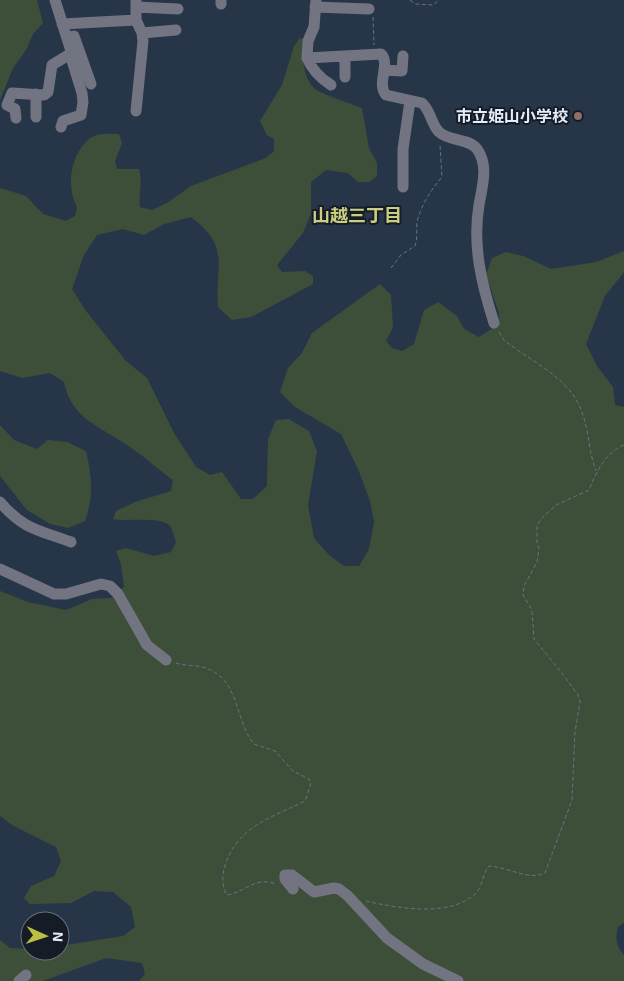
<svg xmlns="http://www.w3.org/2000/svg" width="624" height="981" viewBox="0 0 624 981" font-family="'Exo 2','Noto Sans JP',sans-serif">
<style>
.green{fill:#3e4f39}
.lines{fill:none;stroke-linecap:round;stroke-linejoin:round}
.path{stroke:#667284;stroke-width:1;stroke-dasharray:4 2.5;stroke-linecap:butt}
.minor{stroke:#727481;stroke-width:11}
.education-dot{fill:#8d6e63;stroke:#161c26;stroke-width:2}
.labels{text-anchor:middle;stroke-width:4;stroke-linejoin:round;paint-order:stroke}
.poi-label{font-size:16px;font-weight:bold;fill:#e3ecfa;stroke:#161c26;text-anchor:end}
.neighbourhood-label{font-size:18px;font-weight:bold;fill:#cbcf82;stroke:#161c26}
</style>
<rect width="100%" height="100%" fill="#273549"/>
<path class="green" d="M0,0h37l6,23 -10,11 -7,16 -13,18 -13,32z
M300,38l3,1c-1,15 -1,38 11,49 6,6 38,16 48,20l7,40 8,15v13l-8,6h-11l-10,-9 -22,-3 -15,12v31l-8,20 -26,32 5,7 23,-1 8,5v8l-62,33 -19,3 -14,-13c-3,-44 13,-59 -27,-90l-27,7 -20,11 -21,-6 -26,6 -13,20 -12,34 14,22 40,50 21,17 27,55 22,34 14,8 12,-3 19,27h12l14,-13 1,-47 8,-19 13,-1 20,12 8,20 -9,54 6,33 15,17 15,11h15l10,-17 5,-27 -4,-21 -12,-32 -17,-35 -46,-27 -15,-15 8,-24 14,-15 10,-20 68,-49 11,11 2,32 -7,14 6,7 10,3 12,-7 10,-34 14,-8 19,14 7,13 15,8 20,-13v-11l-13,-38 6,-17 14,-6 17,4 28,13 45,-7 28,-11v21l-19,24 -19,48 11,22 16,21 2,18 9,2v516l-6,4c-3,11 -2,19 6,28v26h-485l6,-7 -3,-11 -36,-5 -63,23h-43v-41l10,8 20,1v2h30v-5l63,-10 12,-9 -4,-20 -18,-15 -19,-1 -23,12 -41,1 -6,-6 7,-12 23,-10 7,-15 -5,-14 -44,-22 -12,-9v-225l28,11 38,8 26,-11 19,-1 13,-11 -3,-23 -5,-13 10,-3 28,8 17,-4 5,-10c-2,-5 -3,-12 -6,-16 -9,-10 -43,-4 -57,-7l3,-8 19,-9 36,-11 2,-11c-16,-11 -30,-25 -46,-35 -28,-19 -56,-27 -63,-63l-14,-9 -28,5 -22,-7v-183l26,8 17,18 23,7 9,-5 2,-9c-11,-20 -7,-52 12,-68 8,-7 21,-5 30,-5l3,9 -7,18 2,8h22c4,15 -1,23 1,38l12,3 15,-7 24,-17 75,-28 8,-7v-12l-7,-4 -7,-14 22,-36 12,-39z
M0,425l14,15 23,9 11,-9 19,2 19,9c6,25 8,45 -1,70l-17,7 -18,-4 -23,-14 -27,-34z"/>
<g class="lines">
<path class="path" d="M410,0l6,4 17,1 6,-5
M373,17l1,28
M391,268l10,-13 14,-9c3,-8 1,-16 2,-24 4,-17 14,-32 25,-45l-2,-32
M499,332l5,8c24,20 61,35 75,65 10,21 9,45 17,66
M176,663c9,3 21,2 30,5 35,13 28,52 48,76l21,7 18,20 16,8 2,4 -6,18c-34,17 -70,26 -81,68 -2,8 -2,19 3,26 19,-3 28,-19 49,-11
M366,901c30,7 85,17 110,-8 7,-7 6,-19 13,-27 19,1 40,15 56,7l27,-73 3,-68 5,-30 -2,-7 -13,-18 -31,-38 -2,-29 -9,-15 1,-9 13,-24 2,-13 -2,-7v-17l5,-7 14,-13 33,-15c7,-18 17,-38 35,-45"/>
<path class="minor" d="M55,0l16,51 -1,3 12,39 1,9 -2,13 -18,6 -2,6
M316,0l-2,27 -6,14 -1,17 74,-4c10,10 -5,29 5,41l36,8c9,8 9,21 17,29 11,10 30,6 38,17 12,16 5,39 2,56 -7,41 3,80 15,118
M221,4v-4
M136,7l42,2
M315,7l54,2
M62,24l74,-4
M142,33l34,-3
M74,36l17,48
M307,58c5,12 13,20 24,27
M384,70l18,1 1,-15
M345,77v-21
M136,111l7,-70 -1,-8 -6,-13v-20
M36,117v-23
M16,118l-1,-9 -8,-4 5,-12 32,2 4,-3 4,-27 18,-11
M403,187v-38l7,-48
M0,502c24,28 39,28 71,40
M0,569l54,25h12l35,-10 9,2 8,8 29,51 19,15
M293,889l-8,-10v-4h7l22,17 20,-4 5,1 9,7 39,42 36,26 35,17
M19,981l7,-6"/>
</g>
<circle class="education-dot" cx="578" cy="116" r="5"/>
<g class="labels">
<g class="poi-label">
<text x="568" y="122">市立姫山小学校</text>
</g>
<g class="neighbourhood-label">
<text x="357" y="222">山越三丁目</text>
</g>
</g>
<g transform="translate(45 936) rotate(93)"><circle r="24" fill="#161c26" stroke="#686f7b"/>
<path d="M0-4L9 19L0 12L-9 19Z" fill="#bbc044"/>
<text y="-8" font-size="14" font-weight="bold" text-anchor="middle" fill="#e3ecfa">N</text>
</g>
</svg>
